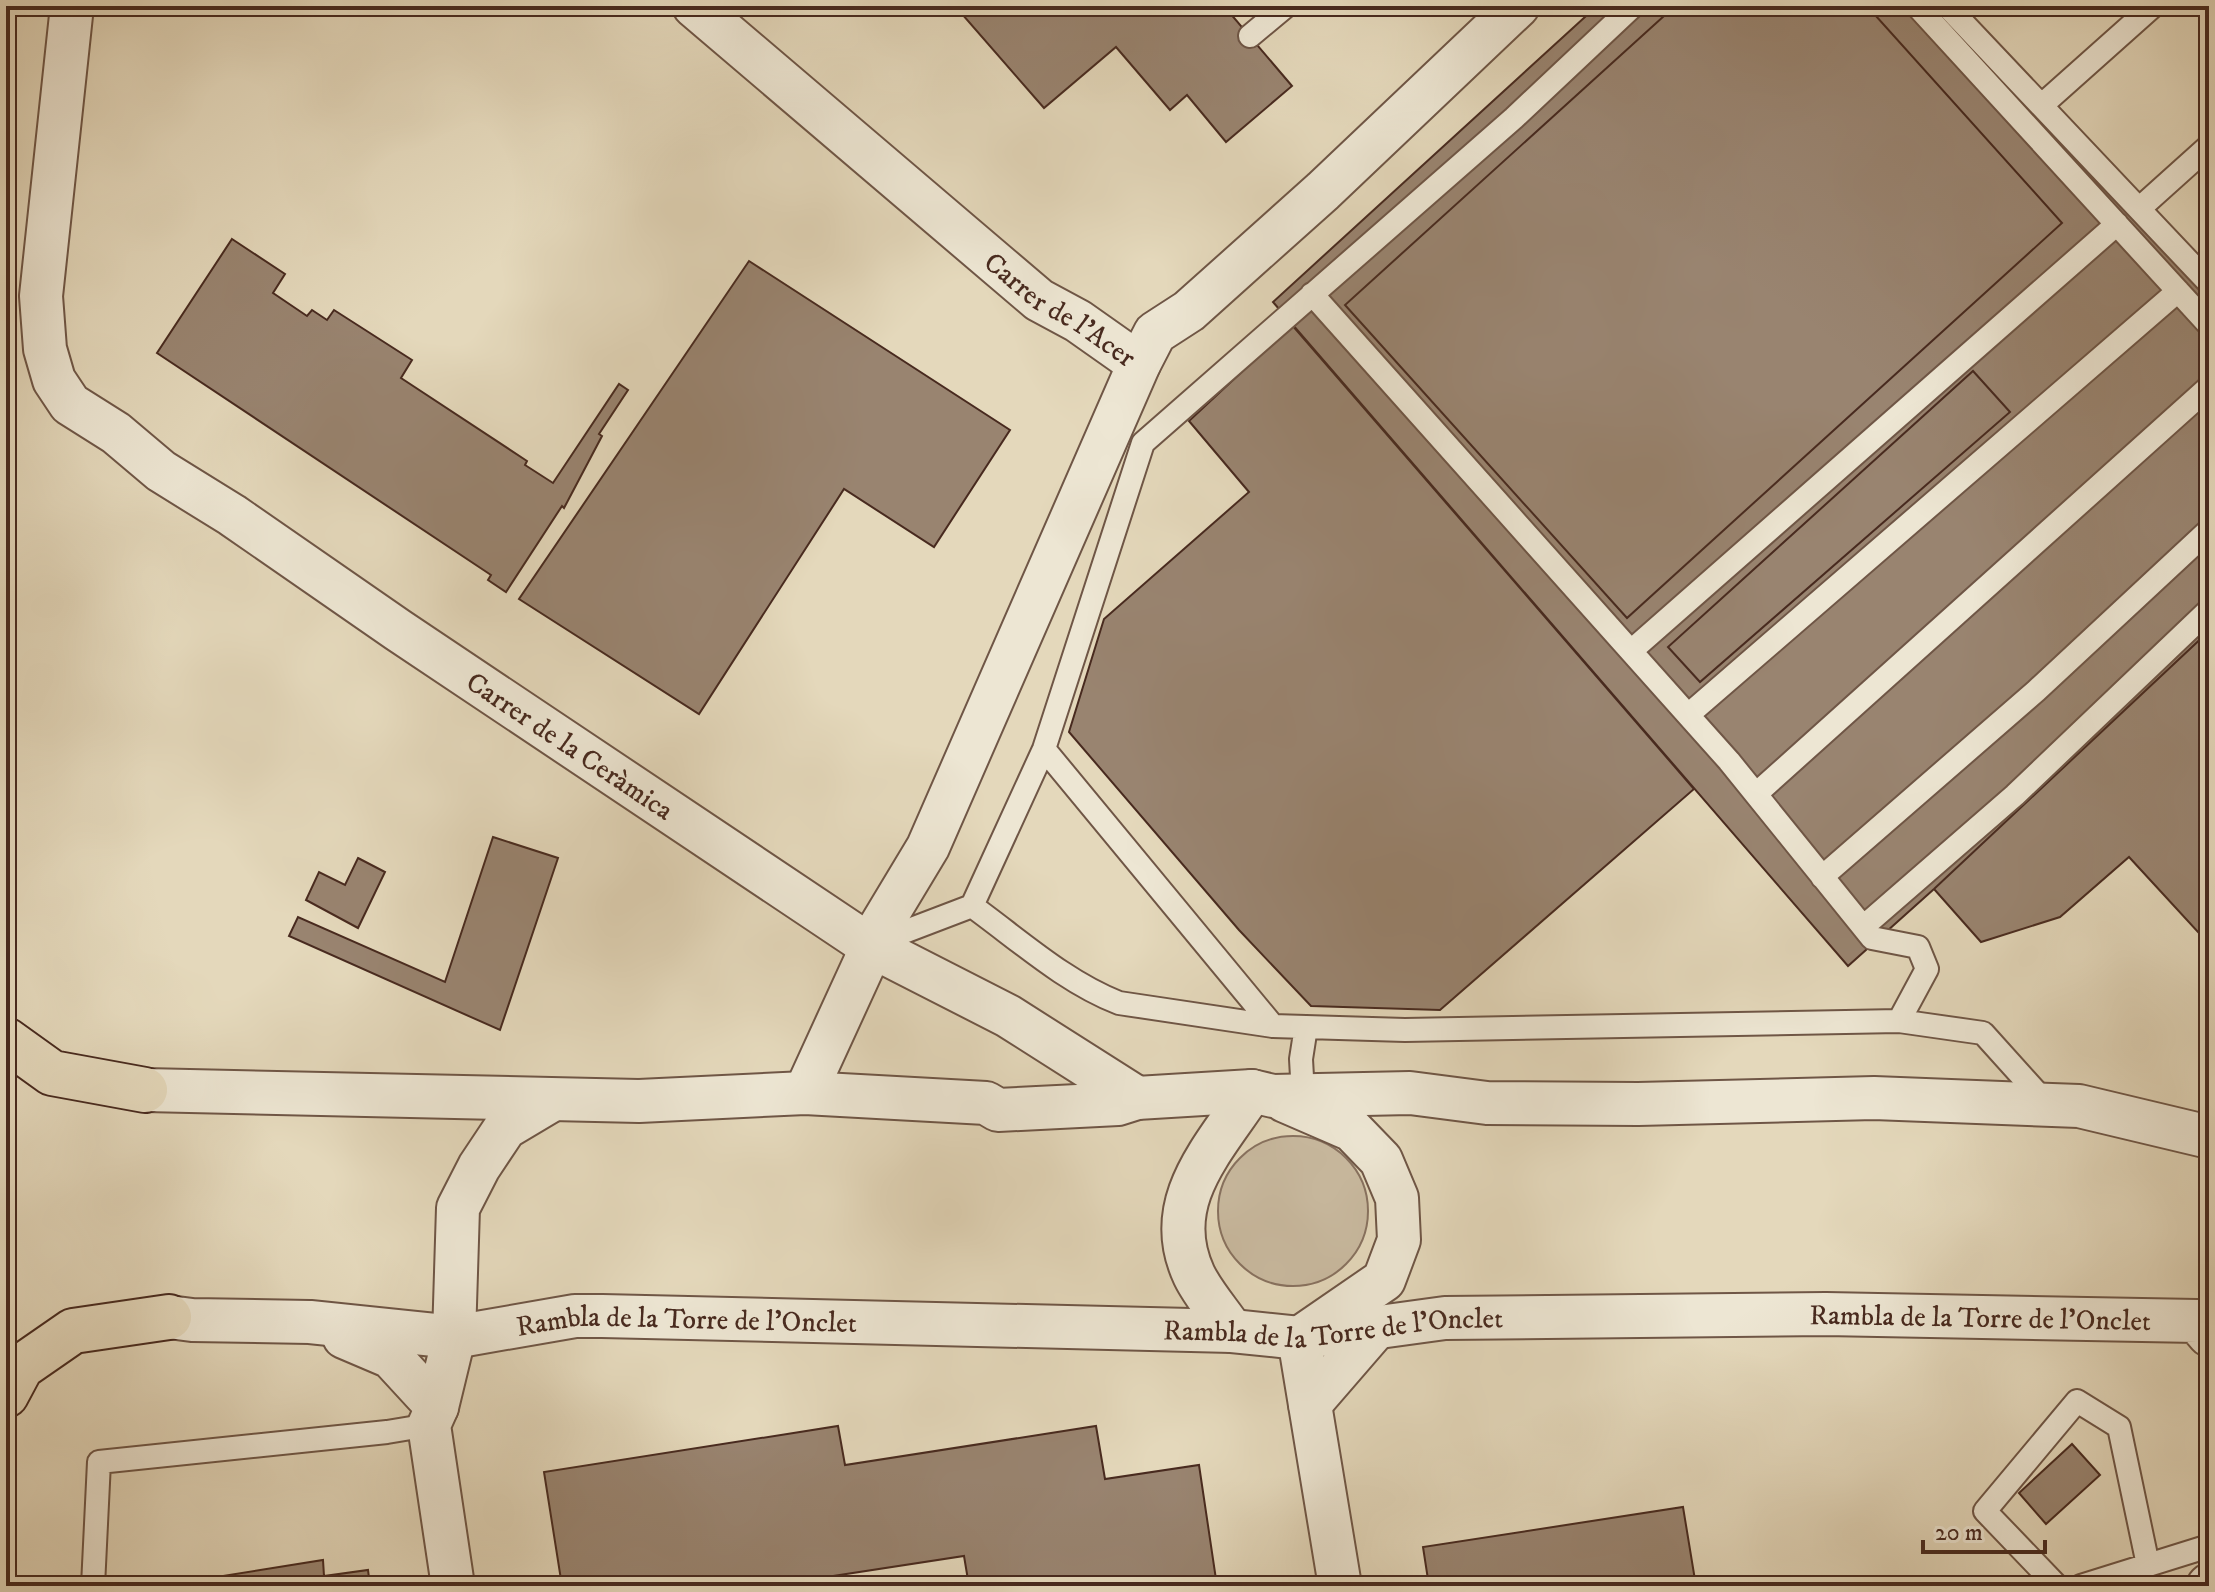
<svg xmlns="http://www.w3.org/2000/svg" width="2215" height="1592" viewBox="0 0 2215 1592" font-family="'IM FELL DW Pica',serif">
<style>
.green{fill:#c9baa0;stroke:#887260;stroke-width:2}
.building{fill:#998470;stroke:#482a1f;stroke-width:2}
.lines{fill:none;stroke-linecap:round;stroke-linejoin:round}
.lane-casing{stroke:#6f5646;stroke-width:26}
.street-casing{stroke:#6f5646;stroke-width:46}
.highway-casing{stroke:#482a1f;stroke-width:48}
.lane{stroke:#ede6d3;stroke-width:22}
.street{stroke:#ede6d3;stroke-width:42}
.highway{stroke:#e4d8bb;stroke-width:44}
.labels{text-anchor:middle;stroke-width:7;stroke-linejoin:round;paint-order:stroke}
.street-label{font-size:28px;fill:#482a1f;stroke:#ede6d3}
</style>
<rect width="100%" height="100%" fill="#e4d8bb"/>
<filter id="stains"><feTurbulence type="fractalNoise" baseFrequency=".0025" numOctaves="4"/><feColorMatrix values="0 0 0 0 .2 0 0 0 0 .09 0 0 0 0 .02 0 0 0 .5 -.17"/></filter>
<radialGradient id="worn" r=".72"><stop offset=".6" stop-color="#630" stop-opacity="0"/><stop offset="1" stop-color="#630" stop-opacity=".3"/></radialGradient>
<path class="green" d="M1218 1211a75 75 0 1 1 150 0a75 75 0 1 1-150 0Z"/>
<path class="building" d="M955,6h269l68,80 -66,56 -39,-47 -17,15 -54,-63 -72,61z
M1597,6h339l273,293v332l-275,258 -86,77 -575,-664z
M1675,6h192l195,217 -435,395 -282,-313z
M232,239l53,35 -12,19 34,23 5,-6 15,10 7,-10 78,50 -11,18 126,83 -2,4 28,18 66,-99 9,6 -29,44 3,2 -38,72 -2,-2 -56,86 -18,-12 3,-5 -334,-222z
M749,261l261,169 -76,117 -90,-58 -145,225 -180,-115z
M1292,325l402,464 -254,221 -129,-4 -72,-76 -170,-198 35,-113 145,-127 -60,-71z
M1973,371l37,41 -310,270 -32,-35z
M2208,632l1,312 -80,-87 -69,60 -79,25 -47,-53z
M493,837l65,21 -58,172 -211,-94 9,-19 147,65z
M358,858l27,14 -27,56 -52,-28 13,-28 26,13z
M838,1426l7,39 251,-39 9,53 94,-14 18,121h-248l-5,-30 -196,30h-206l-18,-114z
M2072,1444l28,31 -54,49 -27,-31z
M1683,1507l13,79h-267l-6,-39z
M323,1560l1,16 44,-6 2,16h-179v-5z"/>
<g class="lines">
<defs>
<path id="lane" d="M1917,6l292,319
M1947,6l262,277
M1250,36l36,-30
M2042,105l111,-99
M2140,208l69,-62
M1312,294l417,467 143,177 46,9 9,22 -28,52
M1631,651l486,-427
M1688,715l490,-424
M1044,749l229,277
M1756,794l453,-407
M1822,877l214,-186 173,-161
M972,906c47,34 93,76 147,97l154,23 132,4 494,-9 84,12 64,71
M1863,927l152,-132 194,-185
M875,943l97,-37 72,-157 99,-306 371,-325 119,-112
M1303,1095l-2,-36 5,-32
M93,1586l6,-124 288,-30 42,-7
M2057,1586l-72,-75 92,-110 42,26 29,138
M2081,1586l128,-40"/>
<g id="street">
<path id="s1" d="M72,6l-31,290 4,53 9,31 16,24 46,29 45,38 71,44 166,115 471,315 139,71 129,82"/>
<path id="s2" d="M694,6l345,294 39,21 61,43"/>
<path d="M145,1090l494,11 166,-8 181,10 12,7 120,-6 19,-6 115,-7 21,5 137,-3 77,10 151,1 236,-6 205,8 130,31"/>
<path d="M805,1093l60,-131 4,-17 59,-98 211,-483 16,-31 34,-22 134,-120 195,-185"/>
<path d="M1285,1101l67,29 29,30 16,38 2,42 -15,40 -80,55"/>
<path id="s3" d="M169,1317l23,3 118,2 144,15 121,-21h27l630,15 67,7 146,-20 381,-4 371,7 12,14"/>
<path d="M1232,1331c-12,-18 -29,-37 -38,-56 -34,-73 20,-126 58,-184"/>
<path d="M344,1337l47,20 46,50"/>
<path d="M1299,1338l41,248"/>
<path d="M1310,1404l64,-74"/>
<path d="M453,1586l-24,-161 8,-18 17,-70 4,-129 21,-41 26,-39 47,-28"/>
<path d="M2208,1586l1,-1"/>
</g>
<path id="highway" d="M6,1040l46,33 93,17
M6,1395l15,-28 52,-36 96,-14"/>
</defs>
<use href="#lane" class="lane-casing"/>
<use href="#street" class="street-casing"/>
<use href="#highway" class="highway-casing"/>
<use href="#lane" class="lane"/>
<use href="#street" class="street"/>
<use href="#highway" class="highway"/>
</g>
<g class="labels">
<g class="street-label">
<text dy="10" stroke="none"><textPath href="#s2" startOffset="476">Carrer de l'Acer</textPath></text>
<text dy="10" stroke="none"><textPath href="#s1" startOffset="1012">Carrer de la Ceràmica</textPath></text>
<text dy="10" stroke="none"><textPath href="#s3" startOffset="1816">Rambla de la Torre de l'Onclet</textPath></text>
<text dy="10" stroke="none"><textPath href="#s3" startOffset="1168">Rambla de la Torre de l'Onclet</textPath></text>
<text dy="10" stroke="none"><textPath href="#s3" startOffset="520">Rambla de la Torre de l'Onclet</textPath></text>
</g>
</g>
<rect width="2215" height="1592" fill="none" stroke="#e4d8bb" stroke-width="32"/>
<rect x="8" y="8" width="2199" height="1576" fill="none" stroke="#482a1f" stroke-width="4"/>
<rect x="16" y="16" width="2183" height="1560" fill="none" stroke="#482a1f" stroke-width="2"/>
<path d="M1923 1540v12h122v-12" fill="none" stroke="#482a1f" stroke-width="4"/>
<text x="1935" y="1540" font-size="24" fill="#482a1f" stroke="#ede6d3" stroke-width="6" paint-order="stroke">20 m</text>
<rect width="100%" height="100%" filter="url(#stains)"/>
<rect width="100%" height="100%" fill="url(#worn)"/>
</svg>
